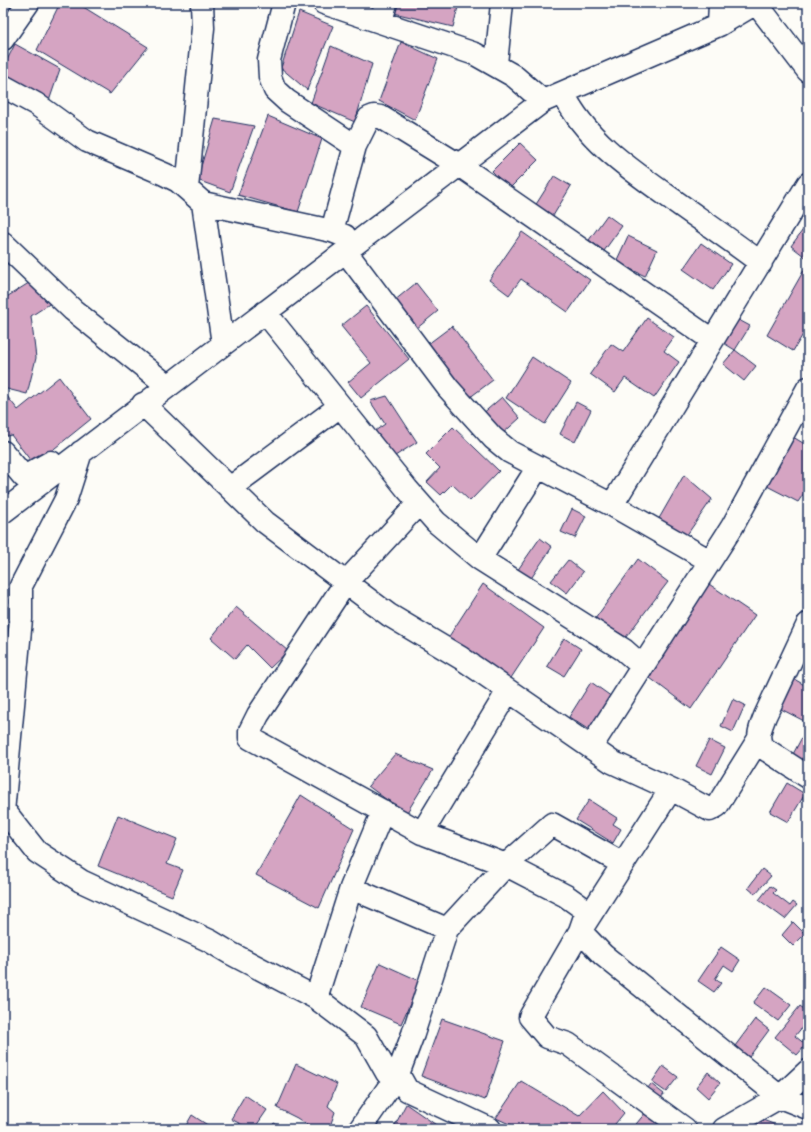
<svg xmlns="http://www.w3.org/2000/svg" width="811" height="1132" viewBox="0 0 811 1132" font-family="Caveat,sans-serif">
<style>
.building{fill:#d5a4c2;stroke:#1b2f5e}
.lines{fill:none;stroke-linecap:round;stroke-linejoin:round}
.minor-casing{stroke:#1b2f5e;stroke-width:25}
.minor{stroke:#fdfcf7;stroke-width:22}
</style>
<rect width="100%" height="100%" fill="#fdfcf7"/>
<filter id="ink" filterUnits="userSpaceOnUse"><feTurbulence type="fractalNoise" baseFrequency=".025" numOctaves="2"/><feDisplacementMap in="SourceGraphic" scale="8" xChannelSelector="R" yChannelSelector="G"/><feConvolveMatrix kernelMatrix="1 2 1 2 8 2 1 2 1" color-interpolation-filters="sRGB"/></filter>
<g filter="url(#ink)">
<path class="building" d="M60,3h17l71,44 -38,47 -73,-44z
M398,3h61l-6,24 -59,-14z
M299,12l34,14 -26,64 -26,-22z
M401,42l37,17 -23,61 -36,-19z
M15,44l45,25 -12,35 -45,-27v-9z
M331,46l41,18 -17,58 -44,-19z
M268,116l54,23 -24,73 -60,-17z
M215,119l39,7 -24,66 -33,-12z
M520,143l18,17 -29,29 -17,-18z
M554,176l17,10 -18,30 -18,-10z
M607,215l15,11 -18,25 -15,-11z
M808,223v36l-17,-13z
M522,232l68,48 -22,32 -47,-33 -12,16 -20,-15z
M628,236l29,14 -12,26 -29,-14z
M701,243l30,21 -18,26 -30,-21z
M808,263v63l-15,25 -26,-16z
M35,279l16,24 -20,13 5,42 -9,36 -24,-6v-81l2,-9z
M416,283l22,28 -22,18 -22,-28z
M366,306l43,53 -48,39 -13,-16 23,-19 -30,-37z
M647,318l27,19 -10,14 15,11 -25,36 -29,-20 -10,14 -25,-18 21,-30 12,8z
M737,319l13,7 -15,24 -13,-8z
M452,326l41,54 -24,18 -41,-54z
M735,350l21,16 -12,15 -21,-17z
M532,357l39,26 -26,41 -39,-26z
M59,377l32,42 -57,46 -23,-30 -8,2v-46l15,19z
M387,396l30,46 -25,16 -17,-27 10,-7 -15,-23z
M502,397l18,21 -20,18 -19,-21z
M576,402l15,8 -16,32 -15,-8z
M453,427l46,44 -29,30 -18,-17 -11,11 -14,-13 13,-14 -14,-14z
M793,437l15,9v41l-10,15 -31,-16z
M684,475l28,24 -28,40 -27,-17z
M572,509l14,7 -11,22 -14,-6z
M540,538l12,9 -22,33 -13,-9z
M638,559l30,23 -42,55 -31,-18z
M568,560l15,12 -16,21 -16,-12z
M700,578l55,37 -64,94 -41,-31z
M483,584l61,44 -35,53 -61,-43z
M236,607l52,44 -18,17 -23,-23 -12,14 -24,-21z
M564,638l17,11 -17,27 -17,-10z
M794,679l14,8v36l-29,-15z
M591,682l21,15 -23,33 -20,-13z
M733,699l12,6 -12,27 -12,-6z
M808,726v39l-16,-9z
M709,740l16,8 -13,26 -16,-8z
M395,754l38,16 -27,44 -38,-28z
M787,783l18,11 -17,28 -18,-10z
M301,795l53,34 -35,79 -63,-33z
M589,800l28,18 -4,6 8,5 -8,14 -37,-23z
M118,815l59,24 -10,25 16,6 -11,26 -74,-30z
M762,869l9,7 -16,18 -7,-6z
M770,886l6,4 -3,3 17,13 3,-4 4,3 -12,14 -26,-19z
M793,922l12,12 -12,12 -11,-11z
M721,947l19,13 -7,11 -9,-6 -9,14 6,4 -7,9 -16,-11z
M380,963l40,18 -19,43 -40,-17z
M766,987l25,18 -13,16 -25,-18z
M800,1006l8,6v16l-4,-3 -9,11 11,9 -9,10 -22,-18z
M442,1019l63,22 -20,59 -64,-24z
M755,1019l14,11 -20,27 -14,-11z
M296,1064l41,20 -9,22 7,6 -6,17h-16l-16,-11 -20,-10z
M663,1066l15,11 -12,15 -14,-10z
M708,1072l12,11 -12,15 -12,-11z
M521,1081l58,35 24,-25 21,22 -13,16h-91l-24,-11z
M651,1084l13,10 -7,9 -13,-10z
M245,1095l22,15 -13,19h-4l-19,-10z
M406,1104l36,25h-49z
M646,1112l18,16 -32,1z
M192,1115l17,11 -2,3h-23z
M760,1119l27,10h-32z
M274,1123l11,6h-15z"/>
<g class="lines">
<defs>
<path id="minor" d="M284,3l-15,57 1,17 5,13 12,11 68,45
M324,3l151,51 39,22 29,25
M756,3l52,68
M381,22l5,-19
M719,25l1,-22
M3,39l25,-36
M496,64l6,-61
M3,86l33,18 51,37 77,33 14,7 25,22 129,28 13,5
M563,93c23,48 71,79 113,109 28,20 57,40 85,61
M187,188l16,-160 -1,-25
M203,203l20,141
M332,231l23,-85 14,-28 5,-2 7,1 78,48 253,175
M3,243l70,67 95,76
M346,252l102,136 45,50 17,14 102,53 98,56
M265,312l142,177 29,33 44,37 144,91 18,16
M143,404l122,118 124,93 72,43 151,104 59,27 39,21 7,-4 41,-66
M3,452l21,25 27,-15
M230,488l110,-82
M419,503l-73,79 -88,133 -8,16v7l172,95 84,32 60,31 21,15 -7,20 23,24 177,142 28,11
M612,505l196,-321
M3,512l540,-411 176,-76 37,-22
M480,559l58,-92
M808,624l-43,92c-4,11 -9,20 -3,31l46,30
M591,747l141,-220 76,-139
M671,789l-91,142 -50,86 17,20 21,7 117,85
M3,809l34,43 44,29 129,60 20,12 86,45 50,38 21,37 11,1 9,16 83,39
M3,812l18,-193v-33l45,-87 15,-47
M422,833l86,-142
M351,888l96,41
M316,998l35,-110 32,-77
M360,1129l38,-55 15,-40 34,-105 59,-64 46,-41 71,40
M724,1129l56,-32 28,-26"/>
</defs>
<use href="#minor" class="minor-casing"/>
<use href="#minor" class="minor"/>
</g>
</g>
<rect width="811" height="1132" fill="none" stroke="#fdfcf7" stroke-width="16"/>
<rect x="8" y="8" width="795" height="1116" fill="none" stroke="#1b2f5e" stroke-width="1.5" filter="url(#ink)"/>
</svg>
